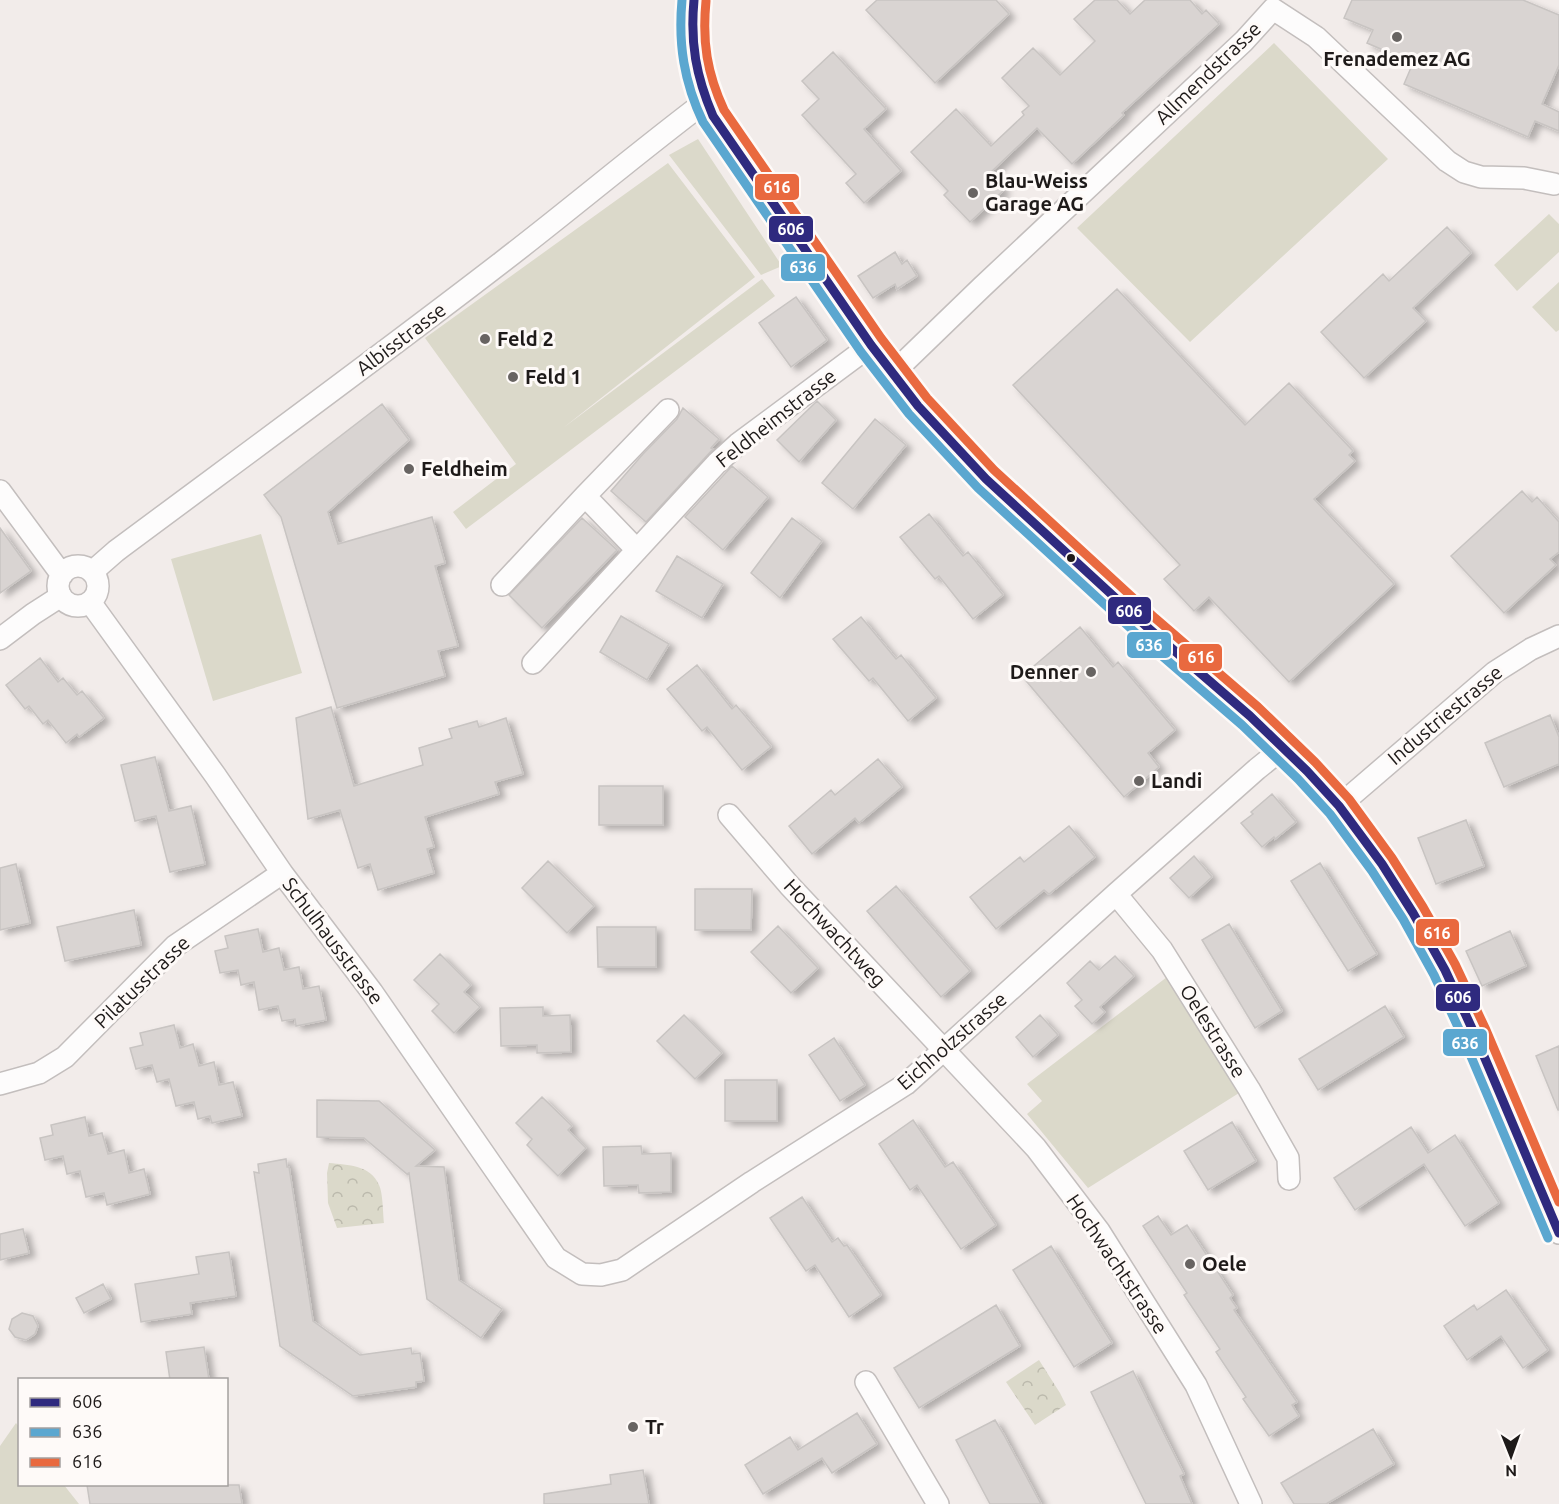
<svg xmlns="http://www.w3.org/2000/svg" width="1559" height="1504" viewBox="0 0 1559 1504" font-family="Ubuntu,sans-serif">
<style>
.green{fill:#dbd9ca}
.forest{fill:url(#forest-crowns)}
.building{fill:#d9d4d2;stroke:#c8c4c2;stroke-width:1.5;filter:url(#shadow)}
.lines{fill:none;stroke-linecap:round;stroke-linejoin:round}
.street-casing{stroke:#c3bebd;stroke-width:24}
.street{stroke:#fdfcfc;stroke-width:21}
.bus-1-casing{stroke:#fefaf8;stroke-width:14}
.bus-2-casing{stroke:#fefaf8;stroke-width:14}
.bus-3-casing{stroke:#fefaf8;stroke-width:14}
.bus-1{stroke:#2f2a7f;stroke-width:9}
.bus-2{stroke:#5ba7d0;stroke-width:9}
.bus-3{stroke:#e9693f;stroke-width:9}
.poi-dot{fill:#686462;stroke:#fefaf8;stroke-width:2}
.bus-dot{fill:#1e1a19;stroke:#fefaf8;stroke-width:2}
.labels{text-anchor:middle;stroke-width:6;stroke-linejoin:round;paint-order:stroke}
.poi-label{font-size:20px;font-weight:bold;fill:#1e1a19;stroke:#fefaf8;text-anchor:start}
.street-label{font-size:20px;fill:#1e1a19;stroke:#fefaf8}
.line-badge{stroke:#fefaf8;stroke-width:2}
.badge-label{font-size:16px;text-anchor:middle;font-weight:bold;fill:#fff}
</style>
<defs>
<pattern id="forest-crowns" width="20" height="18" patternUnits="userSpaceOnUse" patternTransform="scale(1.5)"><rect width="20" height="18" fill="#dbd9ca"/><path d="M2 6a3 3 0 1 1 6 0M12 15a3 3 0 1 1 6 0" fill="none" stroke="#bcbaad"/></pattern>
<filter id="shadow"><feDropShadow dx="6" dy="4" stdDeviation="3" flood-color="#0004"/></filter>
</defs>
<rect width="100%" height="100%" fill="#f2ecea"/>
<path class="green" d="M1274,43l114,116 -198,183 -113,-114z
M698,139l84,127 -21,9 -92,-120z
M668,163l87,114 -192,151 199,-149 13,17 -309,233 -13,-17 63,-48 -91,-126z
M1549,214l10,10v28l-42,39 -23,-26z
M1559,282v48l-3,2 -24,-25z
M261,534l41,139 -89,28 -42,-142z
M1167,977l72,116 -151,95 -61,-74 15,-13 -15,-17z
M16,1423l3,4 1,57 44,1 15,19h-79v-58z"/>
<path class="forest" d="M329,1163c19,2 42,2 50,22 4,8 4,29 5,38l-47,5 -9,-25 -1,-30z
M1039,1360l21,33 6,12 -31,20 -29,-43z"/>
<path class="building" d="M877,0h119l13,14 -74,69 -69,-73z
M1095,0h22l13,14 15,-14h45l12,14 4,-4 13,14 -97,89 2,2 -52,49 -35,-36 -48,46 15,16 -34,32 -26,-27 4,-4 -37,-39 45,-43 35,37 33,-31 -2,-3 7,-6 -27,-28 31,-30 27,27 35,-34 -21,-22z
M1352,0h171l36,15v50l-17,39 17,8v19l-24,-10 -7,16 -124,-53 9,-21 -46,-20 6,-13 -29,-12z
M833,52l53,57 -22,20 37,42 -37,32 -18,-20 10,-9 -54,-59 17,-16 -17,-18z
M1447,227l24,26 -58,55 13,13 -62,57 -43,-46 62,-58 6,7z
M895,252l7,12 5,-4 10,16 -20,13 -2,-5 -22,14 -15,-22z
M1117,289l128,136 44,-42 64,68 -4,4 6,6 -41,38 80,85 -105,98 -80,-85 -15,14 -30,-32 16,-14 -167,-180z
M796,297l31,43 -36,27 -32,-44z
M817,401l19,19 -37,42 -22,-22z
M382,404l27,36 -81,72 10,32 94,-27 13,46 -10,3 23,80 -20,5 7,25 -108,32 -56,-191 -17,-22z
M683,408l36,31 -8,9 2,1 -67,73 -35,-31 32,-37 34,-35z
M875,419l31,26 -53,64 -31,-26z
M732,466l36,31 -45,53 -38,-33z
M1522,491l10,11 5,-5 22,25v30l-9,7 6,6 -52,48 -53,-57z
M929,514l34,42 5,-4 35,43 -30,24 -34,-43 -4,3 -35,-42z
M582,518l35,32 -75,78 -33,-33z
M792,518l30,23 -42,57 -29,-25z
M0,528l31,43 -31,22z
M677,556l46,28 -21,34 -46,-27z
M621,616l48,28 -22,36 -47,-28z
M861,617l35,42 5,-4 35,43 -28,23 -35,-43 -4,3 -36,-42z
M1080,627l33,40 5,-5 57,68 -27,23 11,14 -35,30 -102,-121z
M40,658l18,24 5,-4 14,17 5,-4 22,27 -25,19 -2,-3 -11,9 -18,-23 -5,4 -14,-18 -4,3 -19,-24z
M697,665l35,44 4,-4 35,42 -29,23 -35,-43 -5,4 -35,-42z
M331,707l23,79 69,-21 -4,-17 33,-10 -3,-9 28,-8 2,6 27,-9 17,56 -28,8 4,12 -74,23 9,30 -7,2 7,24 -56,17 -8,-26 -12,4 -18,-58 -32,9 -12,-101z
M1550,715l9,22v27l-55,23 -19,-44z
M155,757l14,54 22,-5 14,58 -35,8 -14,-56 -21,5 -14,-56z
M878,759l24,28 -43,36 -4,-5 -43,36 -23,-28 42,-36 4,5z
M599,786h64v39h-64z
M1272,794l24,28 -21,17 -1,-2 -12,10 -21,-24 12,-9 -2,-2z
M1466,820l18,46 -48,18 -18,-46z
M1069,826l26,31 -46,37 -5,-4 -48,39 -26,-32 50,-40 4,5z
M1194,856l18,21 -23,21 -19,-20z
M548,861l46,45 -27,27 -45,-45z
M1320,863l57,91 -29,17 -57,-90z
M16,864l14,59 -30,7v-62z
M896,886l74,85 -29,26 -74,-86z
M695,889h57l-1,41h-56z
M134,910l7,35 -76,16 -8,-34z
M1229,924l53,87 -27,17 -53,-88z
M778,926l40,42 -27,25 -40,-41z
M597,927h59v40h-58z
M258,929l5,23 16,-4 5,22 15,-3 4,22 16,-3 7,34 -30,6 -1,-7 -13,2 -4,-15 -19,4 -5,-28 -13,3 -3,-15 -18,3 -5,-22 13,-3 -3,-12z
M1510,931l16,35 -44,20 -16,-35z
M440,954l31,31 -7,7 16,15 -26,26 -22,-22 7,-7 -25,-24z
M1115,956l19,20 -34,31 5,5 -13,12 -17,-18 7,-6 -15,-17 23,-22 9,9z
M1385,1006l19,31 -86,53 -19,-31z
M543,1007v9l27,-1 1,37 -34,1v-8l-36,1 -1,-38z
M684,1015l38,38 -27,26 -38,-38z
M1040,1015l18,20 -25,22 -17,-20z
M174,1025l6,23 13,-4 6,22 15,-4 5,23 14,-3 9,34 -30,7 -2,-7 -12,3 -4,-17 -18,4 -7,-27 -12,3 -5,-17 -16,4 -6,-21 13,-3 -3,-12z
M834,1038l31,47 -25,16 -31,-46z
M1559,1046v64h-1l-22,-54z
M725,1080h52v41h-52z
M542,1097l30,29 -4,4 18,18 -28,28 -31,-31 5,-6 -16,-16z
M317,1100l62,1 56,49 -19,16 28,1 15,113 43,29 -21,29 -54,-39 -18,-126 -2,1 -43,-36 -47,-1z
M85,1117l4,19 13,-3 6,21 16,-4 5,23 15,-4 6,25 -43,11 -3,-12 -18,4 -6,-26 -13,3 -4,-18 -18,4 -5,-22 13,-3 -2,-10z
M913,1120l32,47 8,-5 43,63 -35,24 -44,-64 -7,5 -31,-46z
M1232,1122l24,39 -48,29 -24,-39z
M1411,1127l17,26 27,-18 44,68 -34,23 -41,-62 -69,46 -21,-32z
M641,1146l1,8 29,-1v39l-32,1 -1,-8 -34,1 -1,-39z
M286,1159l1,8h2l24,154 47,34 51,-7 1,6 8,-1 4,28 -8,1v5l-63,9 -73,-50 -26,-174 5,1 -1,-9z
M802,1197l30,45 6,-4 6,8 3,-1 34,50 -32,22 -34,-52 -9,6 -36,-53z
M1158,1216l13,19 16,-10 46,70 -3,3 7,10 -3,2 63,92 -5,3 7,11 -30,20 -26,-37 3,-2 -30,-45 4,-3 -36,-54 3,-2 -44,-67z
M23,1229l6,24 -29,7v-26z
M1051,1246l61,97 -38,24 -61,-97z
M229,1252l7,44 -46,7 2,11 -51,8 -6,-38 64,-10 -3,-17z
M103,1284l8,15 -27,14 -8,-15z
M1506,1290l42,60 -25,18 -22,-32 -34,24 -23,-34 30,-21 3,5z
M996,1305l24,41 -101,62 -25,-40z
M22,1313l11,3 5,10 -3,8 -9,6 -11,-3 -6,-8 3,-10z
M204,1347l5,33h-39l-4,-28z
M1133,1371l51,103 -4,2 12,28h-46l-55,-112z
M857,1413l20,31 -45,29 -10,-15 -59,36 -18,-29 45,-28 8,13z
M995,1420l9,15 37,69h-51l-34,-64z
M1373,1429l21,35 -68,40h-32l-13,-21z
M643,1470l6,34h-105v-10l67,-10 -1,-9z
M87,1485h152l3,19h-152z"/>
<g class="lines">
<defs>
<path id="street" d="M694,0c-5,43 0,76 19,116l101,148 57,81 47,61 68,73 161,148 103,89 57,55 32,35 43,58 31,49 32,57 30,65 84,198
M893,373l89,-86 262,-246 29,-32 43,28 131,124 17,11 17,5 43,1 30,6
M0,491l62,84
M585,496l52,54
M58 586a20 20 0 1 1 40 0a20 20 0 1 1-40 0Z
M92,572l24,-21c129,-96 259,-191 386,-289 69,-53 135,-109 204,-161
M502,585l83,-89 83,-86
M90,602l125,173 67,98 90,119 184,266 26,16 19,1 21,-5 130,-88 154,-98 210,-190 141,-125 26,-21
M0,639l33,-25 28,-18
M533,663l184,-200 21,-19 133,-99
M1339,806l156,-134 36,-23 28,-13
M729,815l60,70 247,263 63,83 97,154 55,119
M1116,894l46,56 87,139 39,69 1,21
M0,1084l39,-11 26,-16 110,-111 107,-73
M866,1382l72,122"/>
</defs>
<use href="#street" class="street-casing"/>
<use href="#street" class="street"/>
<defs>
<path id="bus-1" d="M694,0c-4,43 2,76 19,116l158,229 47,61 68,73 161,148 103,89 57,55 32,35 43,58 31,49 32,57 30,65 84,198"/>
<path id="bus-2" d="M682,0c-4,44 2,82 21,122l158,230 48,62 69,74 161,148 103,89 56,54 32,35 42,57 31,48 31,56 30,65 84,198"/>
<path id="bus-3" d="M706,1c-4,41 1,72 18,109l157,228 46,60 67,72 161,148 103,89 57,55 34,37 43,59 31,49 32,57 31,66 73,172"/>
</defs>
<use href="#bus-1" class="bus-1-casing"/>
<use href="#bus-2" class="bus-2-casing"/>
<use href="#bus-3" class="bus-3-casing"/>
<use href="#bus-1" class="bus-1"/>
<use href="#bus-2" class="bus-2"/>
<use href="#bus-3" class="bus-3"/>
</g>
<g class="poi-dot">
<circle cx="1397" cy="37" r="6"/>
<circle cx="973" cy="193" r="6"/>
<circle cx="485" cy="339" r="6"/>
<circle cx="513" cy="377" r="6"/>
<circle cx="409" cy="469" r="6"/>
<circle cx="1091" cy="672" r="6"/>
<circle cx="1139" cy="781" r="6"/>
<circle cx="1190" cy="1264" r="6"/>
<circle cx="633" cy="1427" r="6"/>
</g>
<circle class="bus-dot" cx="1071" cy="558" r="5"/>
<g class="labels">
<g class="poi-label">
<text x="1397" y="66" text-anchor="middle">Frenademez AG</text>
<text x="985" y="188">Blau-Weiss<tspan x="985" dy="23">Garage AG</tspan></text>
<text x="497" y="346">Feld 2</text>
<text x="525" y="384">Feld 1</text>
<text x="421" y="476">Feldheim</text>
<text x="1079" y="679" text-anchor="end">Denner</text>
<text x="1151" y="788">Landi</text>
<text x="1202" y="1271">Oele</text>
<text x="645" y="1434">Tr</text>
</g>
<g class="street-label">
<text transform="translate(1208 73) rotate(-44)" y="7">Allmendstrasse</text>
<text transform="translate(401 339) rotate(-37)" y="7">Albisstrasse</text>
<text transform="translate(776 418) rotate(-38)" y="7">Feldheimstrasse</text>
<text transform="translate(1445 715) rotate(-40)" y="7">Industriestrasse</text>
<text transform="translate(835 933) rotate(47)" y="7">Hochwachtweg</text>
<text transform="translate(333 941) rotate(53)" y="7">Schulhausstrasse</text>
<text transform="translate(142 982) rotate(-44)" y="7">Pilatusstrasse</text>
<text transform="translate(1213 1031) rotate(58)" y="7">Oelestrasse</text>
<text transform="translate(952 1041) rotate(-41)" y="7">Eichholzstrasse</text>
<text transform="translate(1117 1264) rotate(56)" y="7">Hochwachtstrasse</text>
</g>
</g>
<g class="line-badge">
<rect x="754" y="173" width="46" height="28" rx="6" fill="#e9693f"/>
<rect x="768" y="215" width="46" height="28" rx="6" fill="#2f2a7f"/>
<rect x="780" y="253" width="46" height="29" rx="6" fill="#5ba7d0"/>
<rect x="1107" y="596" width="45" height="29" rx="6" fill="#2f2a7f"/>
<rect x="1126" y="631" width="46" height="28" rx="6" fill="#5ba7d0"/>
<rect x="1178" y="643" width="45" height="29" rx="6" fill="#e9693f"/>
<rect x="1415" y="918" width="45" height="29" rx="6" fill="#e9693f"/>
<rect x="1435" y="983" width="46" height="29" rx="6" fill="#2f2a7f"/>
<rect x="1442" y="1028" width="46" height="29" rx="6" fill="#5ba7d0"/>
</g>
<g class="badge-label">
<text x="777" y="193">616</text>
<text x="791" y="235">606</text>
<text x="803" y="273">636</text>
<text x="1129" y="617">606</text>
<text x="1149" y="651">636</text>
<text x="1201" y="663">616</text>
<text x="1437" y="939">616</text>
<text x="1458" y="1003">606</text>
<text x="1465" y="1049">636</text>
</g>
<rect x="18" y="1378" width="210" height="108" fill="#fefaf8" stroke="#a4a09f" stroke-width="1.5"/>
<rect x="30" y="1398" width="30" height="9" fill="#2f2a7f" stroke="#a4a09f" stroke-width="1.5"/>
<text x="72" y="1408" font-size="18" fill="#1e1a19">606</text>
<rect x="30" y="1428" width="30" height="9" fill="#5ba7d0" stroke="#a4a09f" stroke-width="1.5"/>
<text x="72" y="1438" font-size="18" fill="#1e1a19">636</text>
<rect x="30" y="1458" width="30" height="9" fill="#e9693f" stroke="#a4a09f" stroke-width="1.5"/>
<text x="72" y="1468" font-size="18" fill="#1e1a19">616</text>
<g transform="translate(1511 1456) rotate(179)" stroke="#fefaf8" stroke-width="4.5" paint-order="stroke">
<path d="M0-4.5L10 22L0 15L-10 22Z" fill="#1e1a19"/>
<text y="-9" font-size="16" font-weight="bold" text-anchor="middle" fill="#1e1a19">N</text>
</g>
</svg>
